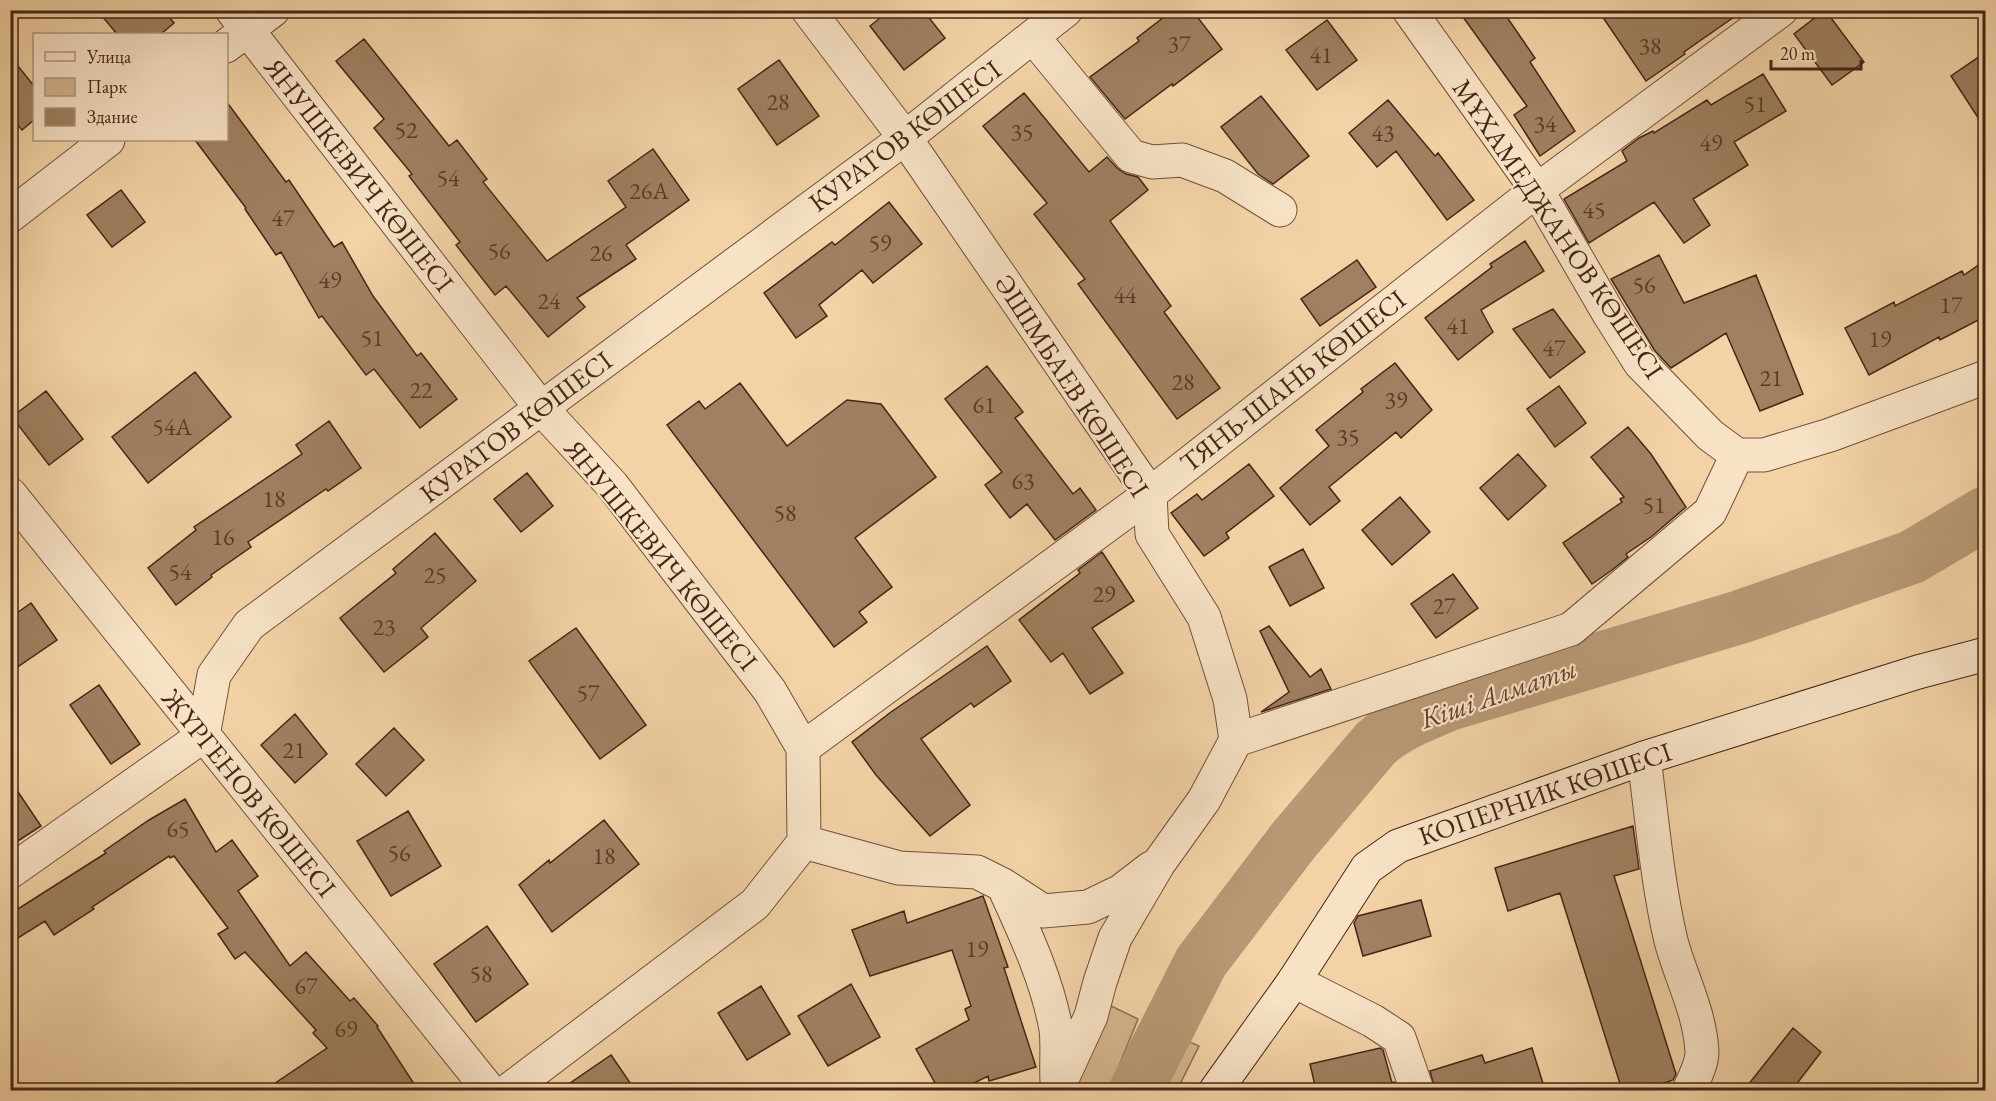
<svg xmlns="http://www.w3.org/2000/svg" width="1996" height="1101" viewBox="0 0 1996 1101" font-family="'EB Garamond',serif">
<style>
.green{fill:#d5b68e;stroke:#8d6e52;stroke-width:1.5}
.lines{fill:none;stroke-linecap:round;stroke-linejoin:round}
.river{stroke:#b89875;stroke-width:54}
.building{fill:#9f8061;stroke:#452616;stroke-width:1.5}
.street-casing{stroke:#70513a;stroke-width:35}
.secondary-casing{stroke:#452616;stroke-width:35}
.street{stroke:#f7e2c5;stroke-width:33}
.secondary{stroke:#f7e2c5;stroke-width:33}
.labels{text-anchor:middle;stroke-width:4.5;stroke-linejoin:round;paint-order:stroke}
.number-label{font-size:24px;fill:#5c3c29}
.street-label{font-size:27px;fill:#452616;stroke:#f7e2c5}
.water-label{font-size:28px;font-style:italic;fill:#62422e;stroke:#f7e2c5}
</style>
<rect width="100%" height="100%" fill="#f3d3a6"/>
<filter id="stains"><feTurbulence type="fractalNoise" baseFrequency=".00333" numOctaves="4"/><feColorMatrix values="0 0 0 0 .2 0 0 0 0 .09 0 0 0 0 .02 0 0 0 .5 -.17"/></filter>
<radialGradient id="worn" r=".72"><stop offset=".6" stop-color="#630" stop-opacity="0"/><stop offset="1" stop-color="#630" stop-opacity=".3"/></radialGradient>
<path class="green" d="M1105,1003l33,16 -29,71h-38z
M1174,1035l25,11 -22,44h-29z"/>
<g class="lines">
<path class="river" d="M1136,1090l65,-128 92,-121 83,-98c22,-19 47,-28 73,-39l291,-87 172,-60 74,-44"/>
</g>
<path class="building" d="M97,10h66l11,13 -13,11h-44z
M890,10h33l22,28 -41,32 -34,-44z
M1173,10h19l30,39 -49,37 -1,-2 -47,35 -35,-42 49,-36 -2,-3z
M1458,10h44l33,48 -5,4 45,69 -35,25 -26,-41 13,-9z
M1598,10h146l-60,42 1,2 -39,27z
M1825,10l39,52 -32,23 -38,-51z
M1327,20l30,40 -40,30 -31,-40z
M364,39l85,107 8,-6 30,39 -4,3 64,79 79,-54 -18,-26 45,-32 36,51 -63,45 10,14 -59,39 8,9 -37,30 -42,-51 -11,9 -39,-50 4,-3 -51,-66 3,-2 -38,-46 10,-9 -48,-58z
M1986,52v78l-35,-54z
M10,56l24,30v34l-12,10 -12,-14z
M779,60l40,56 -42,29 -39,-56z
M1763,74l23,37 -52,31 14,23 -55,34 17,26 -26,18 -30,-41 -65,41 -25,-44 63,-38 -5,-10 17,-13 14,-7 1,2 53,-33 4,5z
M1024,93l65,79 18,-15 10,11 9,6 12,3 10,13 -38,31 61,85 -7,6 56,76 -43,31 -99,-135 7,-5 -51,-65 13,-11 -64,-77z
M1261,96l48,60 -36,28 -15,-10 -37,-47z
M1388,100l47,56 3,-3 36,47 -27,20 -51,-69 -19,16 -28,-34z
M226,101l60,81 3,-2 45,67 8,-5 31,54 44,60 4,-3 36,46 -37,29 -46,-59 -8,6 -44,-59 -3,2 -38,-66 -5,3 -31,-46 1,-1 -51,-68h31z
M121,190l24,32 -33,25 -25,-32z
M889,202l33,42 -49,39 -11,-13 -43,35 8,11 -31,22 -32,-45 68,-51 3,3z
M1525,241l19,30 -63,39 12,22 -35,28 -33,-42 67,-51 -2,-3z
M1659,255l25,48 72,-28 47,119 -43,17 -34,-78 -55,35 -16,-17 -44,-72z
M1357,260l19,27 -56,39 -19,-27z
M1986,260v56l-46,24 -1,-3 -70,38 -24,-47 49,-26 1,4 67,-35 2,4z
M1553,309l32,43 -35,26 -37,-49z
M1395,363l37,47 -31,28 -5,-6 -67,55 11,14 -30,24 -30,-37 49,-42 -13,-16 47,-38 -2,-3z
M987,366l36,46 -8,6 58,76 7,-6 16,22 -41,30 -28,-36 -17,14 -25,-33 17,-13 -57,-73z
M195,372l36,45 -83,66 -36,-46z
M740,383l47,63 60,-46 34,4 55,73 -81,61 37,49 -33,25 8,10 -33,25 -167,-222 32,-24 6,8z
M1559,386l27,37 -31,24 -28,-38z
M46,391l37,48 -34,26 -37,-48z
M329,421l32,47 -33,23 -2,-2 -78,53 3,5 -40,28 1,2 -36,28 -28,-37 48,-38 -2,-3 108,-73 -6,-9z
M1628,427l23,27 35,53 -35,30 -25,17 2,3 -16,13 -20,14 -29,-41 59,-41 -2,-3 4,-2 -33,-40z
M1518,454l28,32 -38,34 -28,-32z
M1249,464l25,32 -48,37 3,5 -25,18 -33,-43 26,-19 5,6z
M527,473l26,33 -32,26 -27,-33z
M1400,497l30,35 -38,33 -30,-35z
M435,533l41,48 -55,47 7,9 -44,35 -44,-54 56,-45 -3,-4z
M1303,549l21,39 -34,18 -21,-39z
M1102,552l32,49 -42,27 31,45 -33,21 -27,-41 -12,9 -32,-42 61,-47 -2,-3z
M1453,574l25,34 -42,30 -25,-34z
M31,603l26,37 -47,32v-54z
M1269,626l41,51 11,-8 10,20 -70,23 28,-20 -29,-61z
M576,628l70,97 -46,34 -71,-98z
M987,646l24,35 -37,26 -3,-4 -50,36 49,66 -40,31 -54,-61 -24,-33 39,-30z
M99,685l41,59 -29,20 -41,-59z
M295,714l32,40 -32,29 -34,-38z
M394,728l30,32 -38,36 -30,-32z
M10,780l31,46 -31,20z
M185,799l31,53 16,-12 26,36 -20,15 52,75 16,-14 44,49 4,-3 24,28 -1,1 41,63h-153l62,-42 -14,-15 3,-3 -71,-78 -10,7 -17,-25 10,-6 -54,-72 -4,2 -1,-2 -77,51 2,2 -40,26 -9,-14 -35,22v-29l96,-61 -2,-2 45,-31z
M408,811l33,55 -50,30 -34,-55z
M604,820l35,44 -87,68 -33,-47 30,-25 1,3z
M1633,826l6,43 -25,7 62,198 -3,6 -29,10h-22l-62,-197 -52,18 -13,-43z
M983,896l25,71 -4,1 32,99 -47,14 -1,-5 -28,14h-21l-23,-41 53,-29 -4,-11 6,-3 -19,-56 -82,26 -18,-46 52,-19 3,12z
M1421,900l10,36 -68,20 -9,-33 4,-7z
M487,926l41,58 -52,38 -42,-58z
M851,984l29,53 -52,29 -30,-50z
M761,986l29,48 -43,26 -29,-47z
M1793,1028l28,24 -29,38h-48z
M1380,1048l3,2 9,33 2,-1 3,8h-81l-6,-26z
M1532,1048l13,42h-110l-5,-19 52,-16 3,8z
M611,1055l24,35h-75z"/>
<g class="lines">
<defs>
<path id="street" d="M232,10l309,398 71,77 158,206 33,57 1,94
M808,10l97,128 245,356 2,40 52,83 26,82 6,41 -32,60 -45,63 -44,75 -15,44 -9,34 -34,74
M1409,10l128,180 72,124 31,49 70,72 27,20h27l66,-20 156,-58
M1033,37l98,119 21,6 30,-2 43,16 55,34
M226,46l47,-36
M10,216l98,-76
M10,494l479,596
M1236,740l335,-111 139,-117 27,-57
M803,748l347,-254 387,-304 244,-180
M1644,758c8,60 13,123 27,183 10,37 29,71 31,111 0,12 -8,27 -13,38
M804,842l95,26 78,4 26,13 40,26 45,-4 33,-16 30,-23
M10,872l193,-136 11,-61 35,-50 656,-487 161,-128
M1003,885c21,46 44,94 53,144 2,17 0,35 1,52
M1294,981l79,40 26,17 18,52
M509,1090l246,-186 49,-62"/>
<path id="secondary" d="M1216,1090l78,-109 73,-113 31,-22 246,-88 274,-86 68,-18"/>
</defs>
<use href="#street" class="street-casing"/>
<use href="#secondary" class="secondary-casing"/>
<use href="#street" class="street"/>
<use href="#secondary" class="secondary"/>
</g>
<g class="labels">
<g class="number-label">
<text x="1179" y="52">37</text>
<text x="1650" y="54">38</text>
<text x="1321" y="63">41</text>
<text x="778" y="110">28</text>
<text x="1755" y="112">51</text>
<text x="1545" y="132">34</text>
<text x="406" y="138">52</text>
<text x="1022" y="140">35</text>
<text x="1383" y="141">43</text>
<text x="1711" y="151">49</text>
<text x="448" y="186">54</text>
<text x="649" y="199">26А</text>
<text x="1594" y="218">45</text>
<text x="283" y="226">47</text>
<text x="880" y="251">59</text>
<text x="499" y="259">56</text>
<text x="601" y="261">26</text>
<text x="330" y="288">49</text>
<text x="1644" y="293">56</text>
<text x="1125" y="303">44</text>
<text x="549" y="309">24</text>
<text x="1951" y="313">17</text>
<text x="1458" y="334">41</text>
<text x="372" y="346">51</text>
<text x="1880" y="347">19</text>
<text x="1554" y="356">47</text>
<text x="1771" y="386">21</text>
<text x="1183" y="390">28</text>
<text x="421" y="398">22</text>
<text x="1396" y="408">39</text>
<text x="984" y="413">61</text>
<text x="172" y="435">54А</text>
<text x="1348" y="445">35</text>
<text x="1023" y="489">63</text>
<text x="274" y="507">18</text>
<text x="1654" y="513">51</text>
<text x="785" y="521">58</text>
<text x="223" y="545">16</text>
<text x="180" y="580">54</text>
<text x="435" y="583">25</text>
<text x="1104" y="602">29</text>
<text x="1444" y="614">27</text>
<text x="384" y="635">23</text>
<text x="588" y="701">57</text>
<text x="294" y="758">21</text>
<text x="178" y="837">65</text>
<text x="399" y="861">56</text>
<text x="604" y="864">18</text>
<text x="977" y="957">19</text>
<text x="481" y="982">58</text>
<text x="306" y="994">67</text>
<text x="346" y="1037">69</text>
</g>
<g class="street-label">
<text transform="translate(905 136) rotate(-37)" y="9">КУРАТОВ КӨШЕСІ</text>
<text transform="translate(359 175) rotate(52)" y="9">ЯНУШКЕВИЧ КӨШЕСІ</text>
<text transform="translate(1558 229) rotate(56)" y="9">МҰХАМЕДЖАНОВ КӨШЕСІ</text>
<text transform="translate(1293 381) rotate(-38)" y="9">ТЯНЬ-ШАНЬ КӨШЕСІ</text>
<text transform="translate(1072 386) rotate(57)" y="9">ӘШІМБАЕВ КӨШЕСІ</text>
<text transform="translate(516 427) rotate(-37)" y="9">КУРАТОВ КӨШЕСІ</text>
<text transform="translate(661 555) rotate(51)" y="9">ЯНУШКЕВИЧ КӨШЕСІ</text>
<text transform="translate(249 793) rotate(51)" y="9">ЖҮРГЕНОВ КӨШЕСІ</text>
<text transform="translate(1545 794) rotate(-19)" y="9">КОПЕРНИК КӨШЕСІ</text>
</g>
<g class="water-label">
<text transform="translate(1498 693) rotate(-19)" y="10">Кіші Алматы</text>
</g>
</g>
<rect width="1996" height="1101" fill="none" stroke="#f3d3a6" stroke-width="36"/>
<rect x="12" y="12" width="1972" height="1077" fill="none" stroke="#452616" stroke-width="3"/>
<rect x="18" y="18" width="1960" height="1065" fill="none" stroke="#452616" stroke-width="1.5"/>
<rect x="33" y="33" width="195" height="108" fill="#f7e2c5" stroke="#b0977f" stroke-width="1.5"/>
<rect x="45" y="52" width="30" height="9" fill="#f7e2c5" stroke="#b0977f" stroke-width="1.5"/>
<text x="87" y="63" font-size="18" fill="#452616">Улица</text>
<rect x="45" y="78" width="30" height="18" fill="#d5b68e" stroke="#b0977f" stroke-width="1.5"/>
<text x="87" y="93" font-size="18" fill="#452616">Парк</text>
<rect x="45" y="108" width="30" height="18" fill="#9f8061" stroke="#b0977f" stroke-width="1.5"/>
<text x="87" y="123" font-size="18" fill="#452616">Здание</text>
<path d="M1771 60v9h90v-9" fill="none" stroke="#452616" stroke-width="3"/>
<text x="1780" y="60" font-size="18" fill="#452616" stroke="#f7e2c5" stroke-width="4.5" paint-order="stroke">20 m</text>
<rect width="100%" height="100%" filter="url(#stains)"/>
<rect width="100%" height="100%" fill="url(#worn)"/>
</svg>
